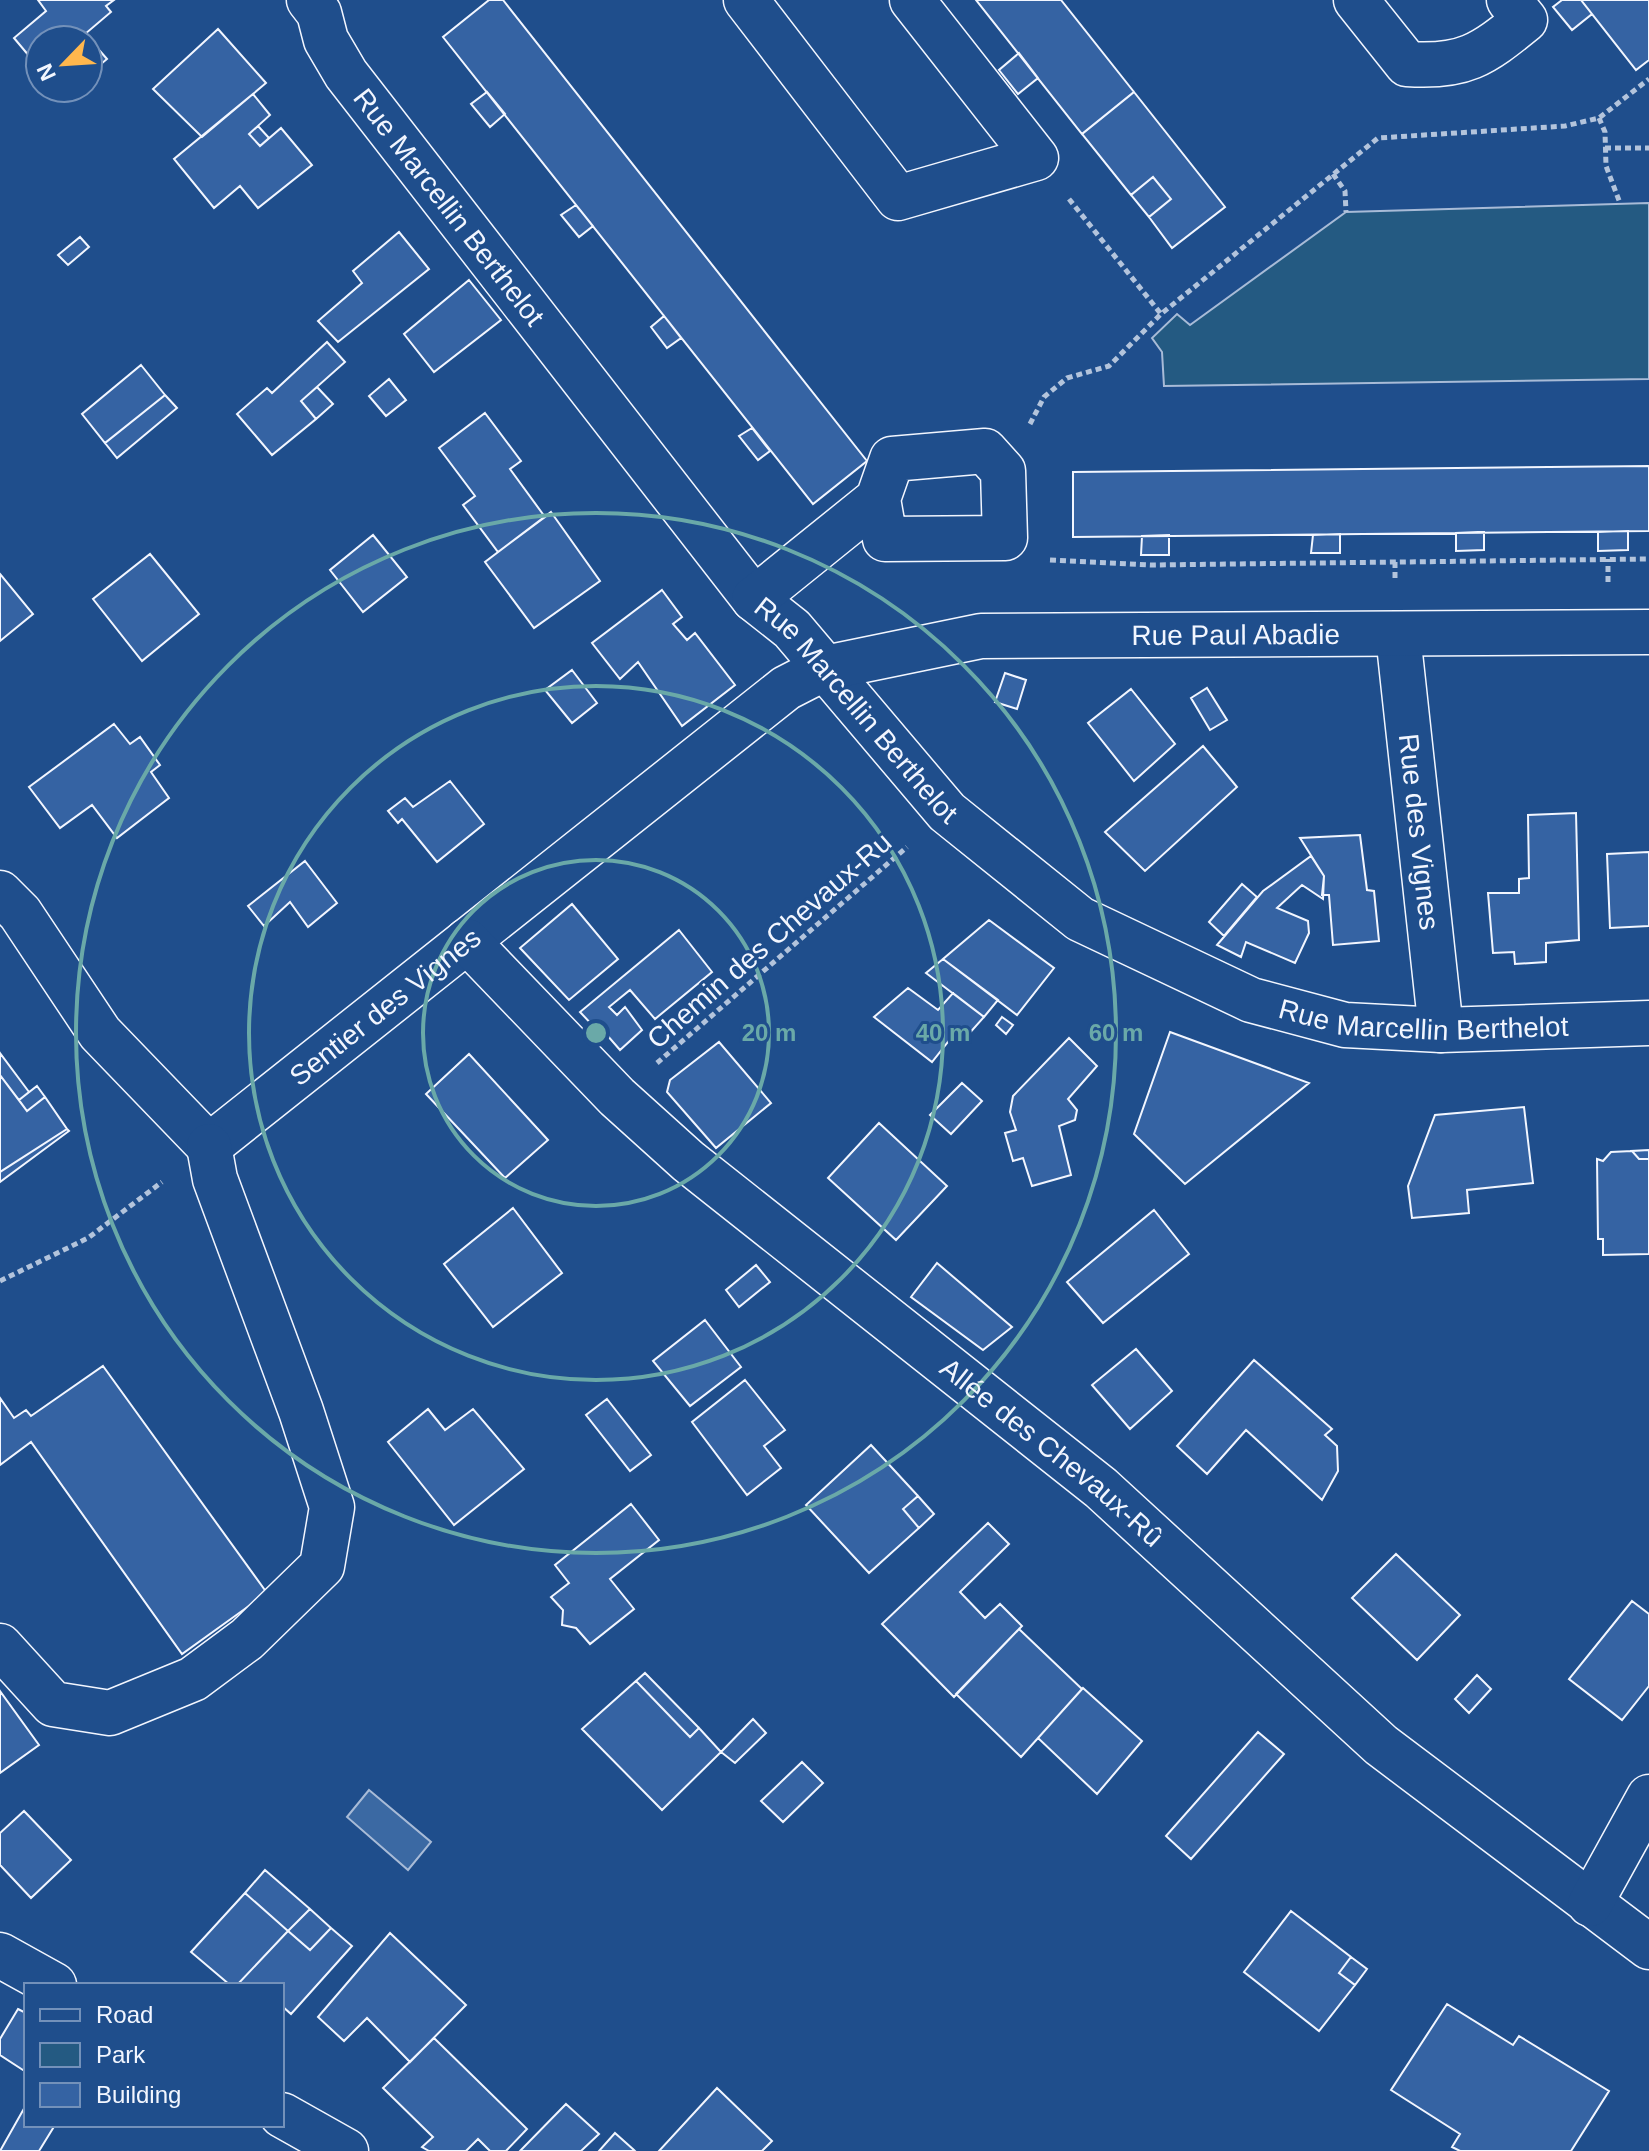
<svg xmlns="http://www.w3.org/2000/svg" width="1649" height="2151" viewBox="0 0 1649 2151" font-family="Arial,sans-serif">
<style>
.green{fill:#245a82;stroke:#a8bbd7;stroke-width:2}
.water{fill:#3b69a3;stroke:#a8bbd7;stroke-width:2}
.building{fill:#3563a3;stroke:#f2f6ff;stroke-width:2}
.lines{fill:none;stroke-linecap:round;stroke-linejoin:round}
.minor-casing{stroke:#f2f6ff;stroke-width:47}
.path{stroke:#b3c4dc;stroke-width:5;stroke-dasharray:6 4;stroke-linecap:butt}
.minor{stroke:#1f4e8c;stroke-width:44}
.ring{fill:none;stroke:#6aa9a8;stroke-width:4}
.labels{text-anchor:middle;stroke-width:6;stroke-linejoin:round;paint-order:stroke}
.street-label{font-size:28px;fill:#f2f6ff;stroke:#1f4e8c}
.centre{fill:#6aa9a8;stroke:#1f4e8c;stroke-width:4}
.ring-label{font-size:24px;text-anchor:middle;font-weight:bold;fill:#6aa9a8;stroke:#1f4e8c;stroke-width:6;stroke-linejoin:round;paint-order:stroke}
</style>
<rect width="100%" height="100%" fill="#1f4e8c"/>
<path class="green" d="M1649,203v176l-485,7 -2,-34 -10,-14 25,-24 13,11 156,-113z"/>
<path class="water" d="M369,1790l62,52 -23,28 -61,-53z"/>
<path class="building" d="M38,0h76l-8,6 5,6 -26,22 22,25 -19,16v-35h-48v29l-26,-31 32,-27z
M489,0h14l364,461 -54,43 -370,-467z
M976,0h85l73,92 -52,42z
M1562,0h19l11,14 -20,16 -19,-23z
M1581,0h68v60l-13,10z
M218,29l48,54 -64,54 -49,-48z
M1019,53l19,25 -20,16 -19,-24z
M487,92l18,22 -15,13 -19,-23z
M1134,92l91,115 -53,41 -23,-31 22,-18 -18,-22 -22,18 -49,-61z
M253,94l17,21 -21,19 11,12 21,-18 31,37 -54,43 -18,-22 -26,22 -40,-49z
M258,126l11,12 -9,8 -11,-12z
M1153,177l18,22 -22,18 -18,-22z
M576,205l17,21 -14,11 -18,-22z
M399,232l30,37 -91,73 -20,-21 44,-38 -9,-12z
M80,237l9,10 -21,18 -10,-10z
M469,280l32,40 -67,52 -30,-38z
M664,316l17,22 -14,10 -16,-21z
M327,342l18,20 -44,39 15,18 -44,36 -35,-41 30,-26 5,5z
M141,365l24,30 -60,48 -23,-29z
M389,379l17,21 -20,16 -17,-20z
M317,387l16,17 -17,15 -15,-18z
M165,395l12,13 -60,50 -12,-15z
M485,413l36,48 -11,8 35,48 -47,35 -35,-47 12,-9 -36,-48z
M752,428l18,23 -12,9 -19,-24z
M1649,466v65l-576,6v-65z
M551,512l49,69 -66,47 -49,-66z
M1628,531v19l-30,1v-19z
M1484,532v18l-28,1v-18z
M1340,534v19h-29l2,-18z
M373,535l34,42 -44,35 -33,-42z
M1169,535v20h-28l1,-19z
M150,554l49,60 -57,47 -49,-62z
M0,574l33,40 -33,27z
M662,590l20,27 -9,7 14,16 8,-7 40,52 -53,41 -44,-64 -18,17 -28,-36z
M572,670l25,33 -25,20 -27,-33z
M1005,673l21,7 -9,29 -22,-7z
M1207,688l20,32 -17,10 -19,-32z
M1131,689l44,55 -41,37 -46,-58z
M114,724l16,20 10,-7 20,28 -9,7 18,26 -52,40 -25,-33 -32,23 -31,-41z
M1203,746l34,41 -92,84 -40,-39z
M450,781l34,43 -47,38 -35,-43 -4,4 -10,-12 17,-13 8,9z
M1576,813l3,127 -33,3v19l-31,2 -1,-12 -21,1 -5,-60h31v-14l10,-1 -1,-63z
M1360,835l7,55 7,1 5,50 -46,4 -4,-50h-7l2,-19 -24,-38z
M1649,852v74l-39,2 -3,-74z
M1311,856l13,20 -1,23 -21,-14 -25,23 31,13 1,12 -14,30 -49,-21 -5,15 -24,-12 46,-54z
M305,861l32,42 -29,24 -18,-25 -26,24 -16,-20z
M1242,884l15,13 -33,39 -15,-14z
M572,904l46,55 -49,41 -49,-52z
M989,920l65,48 -37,47 -74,-56z
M679,930l33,42 -57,47 -25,-29 -21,17 8,8 8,-8 17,23 -22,20 -20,-23 -3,3 -17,-18z
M943,959l55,41 -14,17 -58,-44z
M908,988l30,22 15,-17 31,24 -17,19 -8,-8 -27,34 -58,-45z
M1002,1017l11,8 -7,9 -10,-9z
M1170,1032l139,51 -124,101 -51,-50z
M1069,1038l28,28 -29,33 9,11 -2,10 -16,6 12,49 -39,11 -9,-28 -10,3 -8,-28 11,-3 -6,-18 3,-16z
M719,1042l52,61 -55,45 -49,-56 3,-12z
M0,1053l29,39 -10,8 -19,-25z
M469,1054l79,86 -43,38 -79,-84z
M0,1075l27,36 18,-14 22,32 -67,43z
M962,1083l20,18 -31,33 -21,-19z
M37,1086l8,11 -18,14 -8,-11z
M1524,1107l9,76 -66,7 2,23 -57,5 -4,-32 27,-71z
M879,1123l68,63 -51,54 -68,-62z
M67,1129l2,2 -69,51v-10z
M1649,1150v9h-10l-7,-8z
M1632,1151l7,8h10v95l-46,1v-16h-5l-1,-80 6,2 8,-9z
M513,1208l49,65 -69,54 -49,-63z
M1154,1210l35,44 -86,69 -36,-41z
M937,1263l75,64 -29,23 -72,-53z
M756,1265l14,17 -31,25 -13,-17z
M705,1320l36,47 -51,39 -37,-45z
M1136,1349l36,42 -42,38 -38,-44z
M1254,1360l78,69 -7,6 12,11 1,25 -16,29 -76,-70 -39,44 -30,-28z
M103,1366l164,227 -85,61 -151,-212 -31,23v-67l14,20 12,-8 5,6z
M745,1380l40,50 -21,16 17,22 -34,27 -55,-73z
M607,1399l44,56 -21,16 -44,-56z
M428,1409l17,21 28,-21 51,60 -70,56 -66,-83z
M871,1445l47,51 -15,13 16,19 -50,45 -63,-68z
M918,1496l16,18 -15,14 -16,-19z
M631,1504l28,36 -49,39 24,30 -44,35 -14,-16 -14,-3 1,-15 -12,-13 18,-14 -14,-18z
M988,1523l21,21 -49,48 25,26 15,-14 22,22 -68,71 -72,-73z
M1396,1554l64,61 -43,45 -65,-62z
M1632,1601l17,13v72l-27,34 -53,-41z
M1019,1629l63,60 -61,68 -65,-63z
M645,1673l54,55 -9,9 -54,-56z
M1477,1675l14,14 -22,24 -14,-14z
M636,1681l54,56 9,-9 22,24 -59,58 -80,-81z
M1083,1688l59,53 -45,53 -59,-56z
M0,1691l39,54 -39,28z
M753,1719l13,14 -31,30 -14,-11z
M1258,1732l26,22 -93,105 -25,-23z
M802,1762l21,21 -40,39 -22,-21z
M24,1811l47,49 -40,38 -31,-33v-32z
M265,1870l45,39 -22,22 -43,-38z
M245,1893l43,38 -51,54h-7l-39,-33z
M310,1909l21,19 -21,22 -22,-19z
M1291,1911l60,46 -12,16 16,12 -36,46 -75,-59z
M331,1928l21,18 -61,68 -9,-8v-21h-45l51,-54 22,19z
M390,1933l76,72 -56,57 -43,-44 -23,23 -26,-24z
M1351,1957l16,12 -12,16 -16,-12z
M1447,2004l66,41 6,-9 90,55 -38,60h-111l-8,-4 8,-13 -69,-44z
M18,2009l8,4v59l-26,-17v-16z
M434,2038l93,91 -21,22h-16l-12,-12 -12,12h-37l-7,-4 11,-10 -50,-49z
M717,2088l55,53 -10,10h-103z
M566,2104l33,30 -18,17h-61z
M26,2105v20h29l-16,26h-39z
M615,2133l19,17 1,1h-36z"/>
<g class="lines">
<defs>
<g id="minor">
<path id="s1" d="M309,0l10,13 7,27 20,34 408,525 38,30 155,183 133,107 171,81 94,25 96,5 208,-7"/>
<path d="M746,0l152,198 138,-40 -124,-158"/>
<path d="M1356,0l51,64c57,4 75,-9 118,-44l-16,-20"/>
<path d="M754,599l124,-100 14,-40 93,-8 18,20 2,67 -120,1 -7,-40"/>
<path id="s2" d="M1398,635l43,395"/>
<path id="s3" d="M0,893l20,20 80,120 109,113 577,-458 39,-20 156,-32 668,-4"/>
<path id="s4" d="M467,941l150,156 71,64 413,327 280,257 268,202"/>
<path d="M0,1646l53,58 57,9 83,-34 54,-40 75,-73 10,-59 -31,-96 -86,-232 -6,-33"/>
<path d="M1590,1904l59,-107"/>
<path d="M0,1955l54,30"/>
<path d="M282,2115l64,36"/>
</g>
</defs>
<use href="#minor" class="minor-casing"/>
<path class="path" d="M1599,118l6,14 1,34 14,37
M1605,148h44
M1333,174l12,17 1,21
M1069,199l92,115
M1030,424l14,-27 23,-19 42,-12 52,-52 217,-176 187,-12 34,-8 50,-39
M1050,560l100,5 499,-6
M1395,562v19
M1608,582v-23
M657,1063l250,-216
M0,1281l88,-43 74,-56"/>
<use href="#minor" class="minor"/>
</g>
<g class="ring">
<circle cx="596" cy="1033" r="173"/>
<circle cx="596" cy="1033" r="347"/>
<circle cx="596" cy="1033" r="520"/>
</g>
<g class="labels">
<g class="street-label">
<text dy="10" stroke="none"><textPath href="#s1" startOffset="252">Rue Marcellin Berthelot</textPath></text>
<text dy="10" stroke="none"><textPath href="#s3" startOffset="1524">Rue Paul Abadie</textPath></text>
<text dy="10" stroke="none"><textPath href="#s1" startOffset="900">Rue Marcellin Berthelot</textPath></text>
<text dy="10" stroke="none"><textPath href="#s2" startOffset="198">Rue des Vignes</textPath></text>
<text transform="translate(769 940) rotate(-41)" y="10">Chemin des Chevaux-Ru</text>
<text dy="10" stroke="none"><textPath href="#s3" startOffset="554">Sentier des Vignes</textPath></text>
<text dy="10" stroke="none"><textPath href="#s1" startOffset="1572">Rue Marcellin Berthelot</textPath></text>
<text dy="10" stroke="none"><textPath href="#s4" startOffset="778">Allée des Chevaux-Rû</textPath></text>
</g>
</g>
<circle cx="596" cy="1033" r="12" class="centre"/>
<g class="ring-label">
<text x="769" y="1041">20 m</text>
<text x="943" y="1041">40 m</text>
<text x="1116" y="1041">60 m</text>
</g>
<rect x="24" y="1983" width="260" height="144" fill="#1f4e8c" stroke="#7391ba" stroke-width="2"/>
<rect x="40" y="2009" width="40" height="12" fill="#1f4e8c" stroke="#7391ba" stroke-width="2"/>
<text x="96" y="2023" font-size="24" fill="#f2f6ff">Road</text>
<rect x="40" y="2043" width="40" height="24" fill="#245a82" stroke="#7391ba" stroke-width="2"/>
<text x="96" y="2063" font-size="24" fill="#f2f6ff">Park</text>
<rect x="40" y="2083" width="40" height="24" fill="#3563a3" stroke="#7391ba" stroke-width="2"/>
<text x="96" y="2103" font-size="24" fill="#f2f6ff">Building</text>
<g transform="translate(64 64) rotate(245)"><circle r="38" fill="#1f4e8c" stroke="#7391ba" stroke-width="2"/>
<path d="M0-6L14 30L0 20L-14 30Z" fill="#ffb74d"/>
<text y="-12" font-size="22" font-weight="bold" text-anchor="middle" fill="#f2f6ff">N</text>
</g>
</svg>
